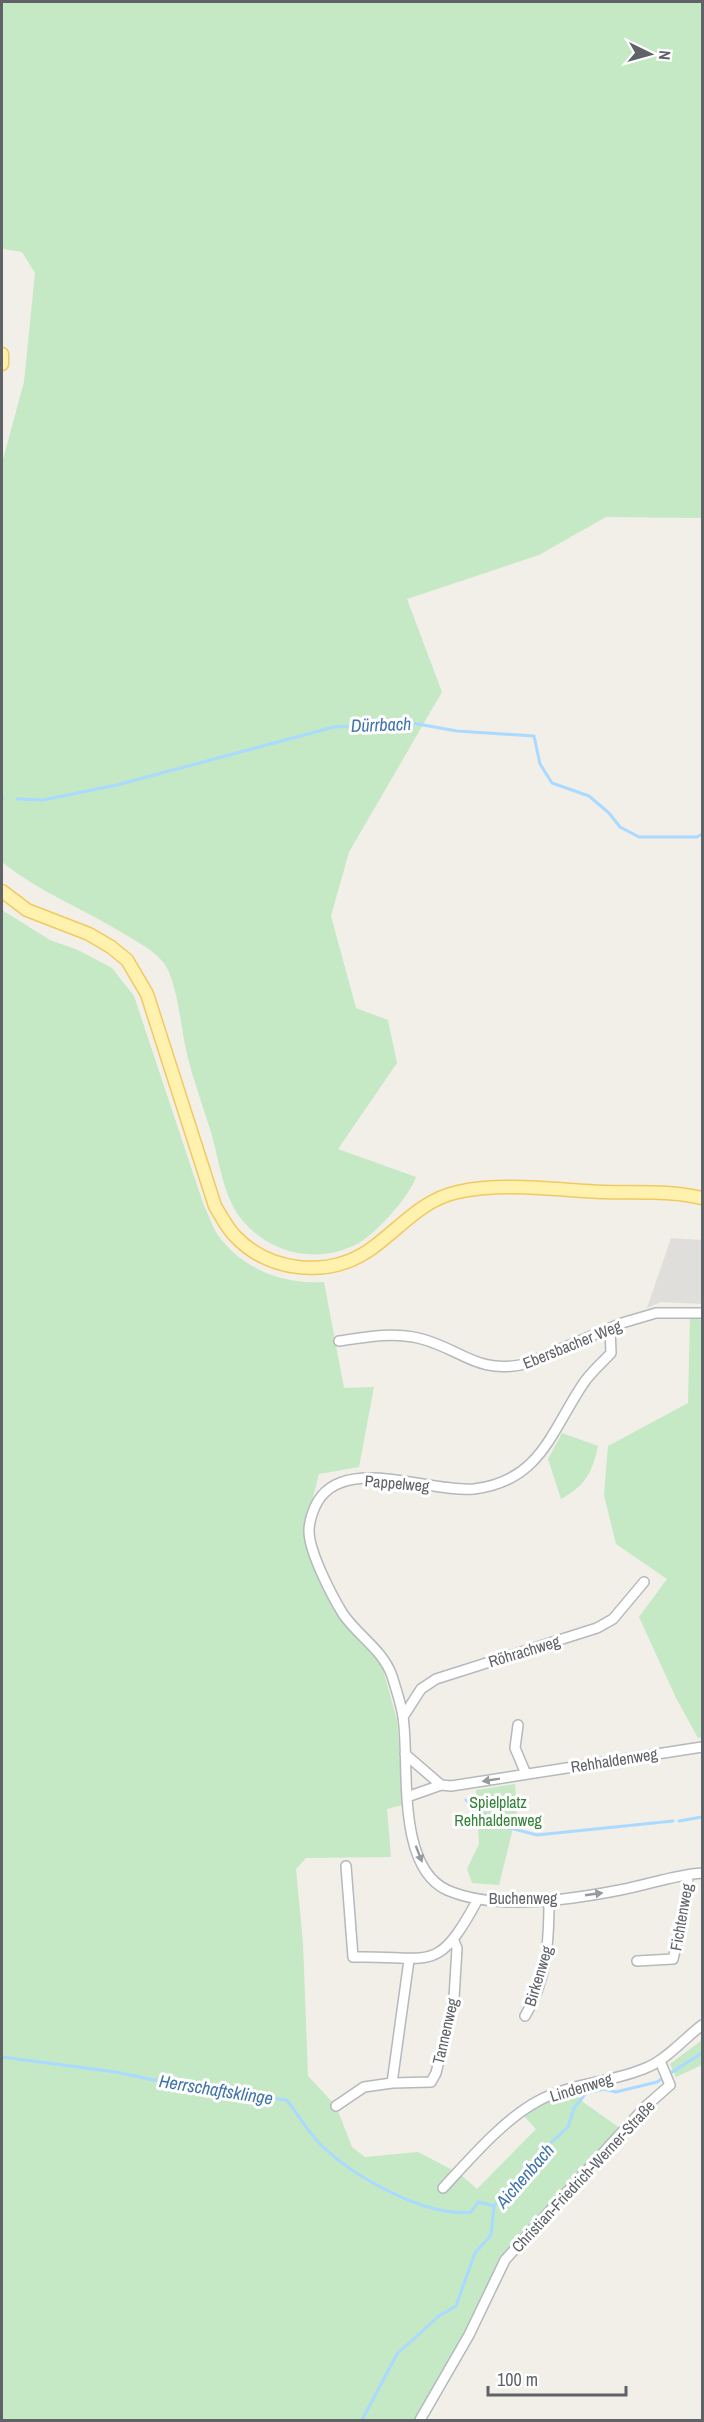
<svg xmlns="http://www.w3.org/2000/svg" width="704" height="2422" viewBox="0 0 704 2422" font-family="'Archivo Narrow',sans-serif">
<style>
.industrial{fill:#e0deda}
.green{fill:#c5e8c5}
.lines{fill:none;stroke-linecap:round;stroke-linejoin:round}
.stream{stroke:#aadaff;stroke-width:3}
.minor-casing{stroke:#b5b8bc;stroke-width:12}
.major-casing{stroke:#f2c960;stroke-width:15}
.minor{stroke:#fff;stroke-width:9}
.major{stroke:#fff2af;stroke-width:12}
.oneway{fill:#979a9d}
.labels{text-anchor:middle;stroke-width:6;stroke-linejoin:round;paint-order:stroke}
.street-label{font-size:16px;fill:#5f6368;stroke:#fff}
.park-label{font-size:16px;fill:#348238;stroke:#fff}
.water-label{font-size:18px;font-style:italic;fill:#4174aa;stroke:#fff}
</style>
<rect width="100%" height="100%" fill="#f1efe8"/>
<path class="industrial" d="M671,1238l31,2v64l-41,-2 -14,6z"/>
<path class="green" d="M2,2h700v516l-96,-1 -67,38 -132,44 35,93 -93,160 -18,64 25,92 32,12 9,43 -59,86 78,28c-7,20 -40,57 -59,67 -39,20 -85,11 -114,-23 -20,-23 -24,-62 -32,-89 -9,-29 -20,-58 -26,-87 -4,-21 -9,-68 -22,-83 -10,-12 -24,-19 -37,-27 -40,-25 -87,-43 -124,-73v-399l22,-81 11,-109 -13,-21 -18,-3 -2,-4z
M2,910l48,30 28,10 34,18 22,28 70,210c5,9 8,21 14,29 24,34 66,50 106,47l20,106 30,-1 -15,80 -40,7 -13,50 1,21 6,21 24,45 45,55 15,54 6,85 -16,4 4,48 -85,1 -10,11 7,74 5,133 28,30 16,41 13,10 53,-5 42,22 17,15 59,-60 -14,-15 51,-25 10,13 41,29 -119,129 -85,160h-418z
M690,1317l12,3v417l-4,1 -22,-40 -37,-81 28,-38 -51,-35 -12,-49 4,-49 80,-43z
M562,1433l36,13c-6,27 -12,39 -37,53l-13,-40z
M515,1784l2,28 -18,73 -27,-2 -5,-14 12,-25 -3,-54z
M702,2040v25l-26,12 -6,-13z"/>
<g class="lines">
<path class="stream" d="M2,798h1
M17,799l26,1 74,-15 217,-58 78,-4 45,8 77,5 6,28 12,19 37,13 20,17 11,14 19,10h58l5,-3
M466,1800l3,3
M474,1806l24,19 39,10 136,-14
M679,1821l23,-4
M2,2057l114,15 90,19 81,9c11,15 21,32 34,45 33,32 104,72 150,67l7,-10 16,4
M669,2074l33,-21
M362,2420l35,-66 42,-38 17,-10 19,-53 16,-18 3,-29 48,-55 26,-24 6,-19 12,-15 18,-4 12,3 41,-10 6,-4"/>
<defs>
<path id="minor" d="M610,1328l1,25c-9,10 -21,20 -28,31 -32,48 -43,97 -109,105 -44,4 -128,-34 -156,12 -5,8 -9,21 -9,30 0,21 23,65 34,83 15,22 40,36 49,62 4,13 9,27 11,41 7,45 -8,149 44,173 48,21 122,10 173,0 27,-5 54,-15 82,-17
M339,1341c27,-4 53,-9 79,-3 43,10 58,37 107,26l97,-41 34,-10h46
M403,1717l18,-28 15,-10 161,-51 16,-9 31,-37
M518,1725l-3,23 11,26
M405,1754l36,31 10,1 251,-39
M407,1797l34,-12
M346,1866l7,91c78,-2 83,20 125,-58
M409,1960l-17,123 39,-1 5,-9 18,-75 3,-50 -3,-7
M637,1961l36,-2 13,-54 2,-30
M525,2016c22,-35 24,-75 24,-116
M336,2106l28,-19 28,-4
M443,2188c26,-28 61,-69 95,-87 35,-19 75,-18 110,-34 19,-8 38,-30 54,-42
M420,2420l49,-85 36,-75 140,-153 25,-22 -10,-24"/>
<path id="major" d="M2,354v10
M2,891l25,19 62,24 22,13 16,13 20,34 68,212c6,10 12,22 20,30 34,36 92,42 133,15 31,-21 52,-51 90,-59 44,-10 100,-2 145,0 33,1 67,-2 99,6"/>
</defs>
<use href="#minor" class="minor-casing"/>
<use href="#major" class="major-casing"/>
<use href="#minor" class="minor"/>
<use href="#major" class="major"/>
</g>
<defs><path id="oneway-solid" d="M-6-.8H1V-3.2L6.5 0L1 3.2V.8H-6Z" transform="scale(1.5)"/></defs>
<g class="oneway">
<use href="#oneway-solid" transform="translate(491 1780) rotate(171)"/>
<use href="#oneway-solid" transform="translate(419 1854) rotate(69)"/>
<use href="#oneway-solid" transform="translate(594 1894) rotate(-8)"/>
</g>
<g class="labels">
<g class="street-label">
<text transform="translate(572 1344) rotate(-22)" y="6">Ebersbacher Weg</text>
<text transform="translate(397 1483) rotate(5)" y="6">Pappelweg</text>
<text transform="translate(524 1651) rotate(-17)" y="6">Röhrachweg</text>
<text transform="translate(614 1760) rotate(-9)" y="6">Rehhaldenweg</text>
<text x="523" y="1904">Buchenweg</text>
<text transform="translate(681 1917) rotate(-80)" y="6">Fichtenweg</text>
<text transform="translate(538 1976) rotate(-73)" y="6">Birkenweg</text>
<text transform="translate(445 2031) rotate(-77)" y="6">Tannenweg</text>
<text transform="translate(581 2087) rotate(-17)" y="6">Lindenweg</text>
<text transform="translate(583 2176) rotate(-47)" y="6">Christian-Friedrich-Werner-Straße</text>
</g>
<g class="park-label">
<text x="498" y="1808">Spielplatz<tspan x="498" dy="18">Rehhaldenweg</tspan></text>
</g>
<g class="water-label">
<text transform="translate(381 725) rotate(-2)" y="6">Dürrbach</text>
<text transform="translate(216 2090) rotate(9)" y="6">Herrschaftsklinge</text>
<text transform="translate(525 2176) rotate(-49)" y="6">Aichenbach</text>
</g>
</g>
<rect width="704" height="2422" fill="none" stroke="#5f6368" stroke-width="6"/>
<g transform="translate(650 54) rotate(95)" stroke="#ffffff" stroke-width="4.5" paint-order="stroke">
<path d="M0-4.5L10 22L0 15L-10 22Z" fill="#5f6368"/>
<text y="-9" font-size="16" font-weight="bold" text-anchor="middle" fill="#5f6368">N</text>
</g>
<path d="M488 2386v9h138v-9" fill="none" stroke="#5f6368" stroke-width="3"/>
<text x="497" y="2386" font-size="18" fill="#5f6368" stroke="#ffffff" stroke-width="4.5" paint-order="stroke">100 m</text>
</svg>
